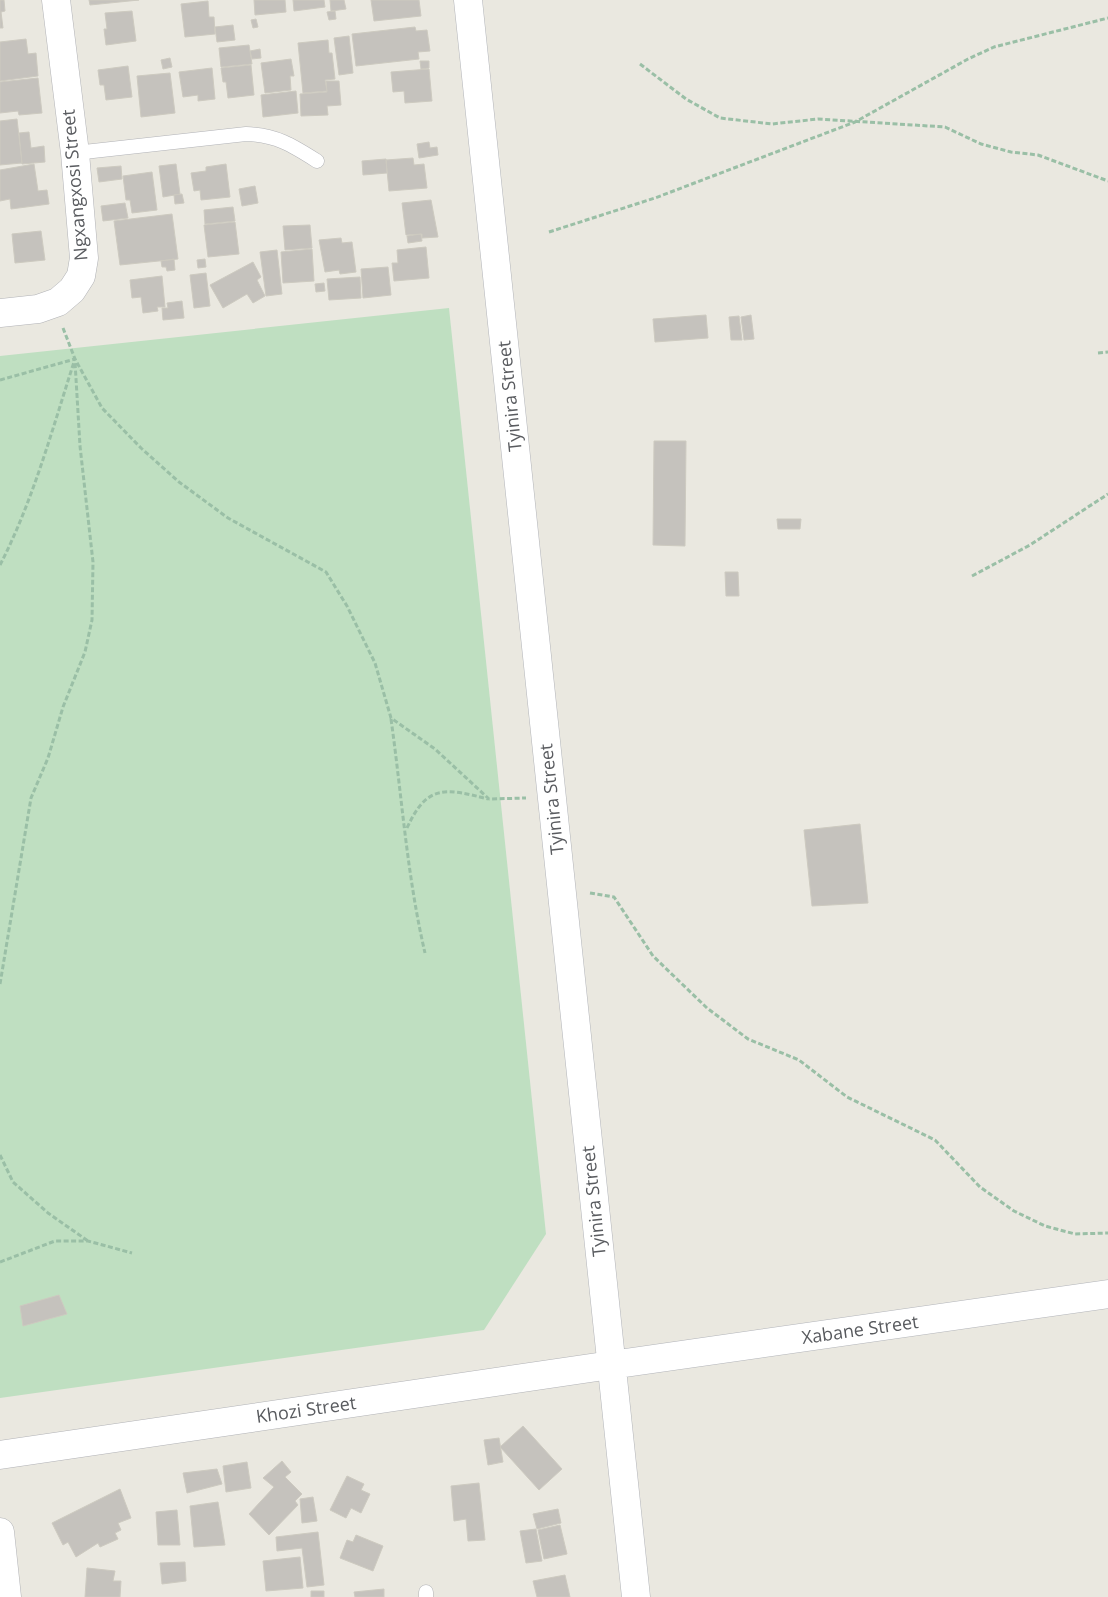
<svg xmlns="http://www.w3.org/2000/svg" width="1108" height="1597" viewBox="0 0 1108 1597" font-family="'Open Sans',sans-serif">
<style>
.green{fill:#bfdfc1}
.building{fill:#c5c2bd;stroke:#cdcac0}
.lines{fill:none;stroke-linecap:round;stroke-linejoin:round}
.lane-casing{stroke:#b1b2b6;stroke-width:15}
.street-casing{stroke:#b1b2b6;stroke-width:29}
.secondary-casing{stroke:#b2b4b9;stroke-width:29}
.path{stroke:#9abfa6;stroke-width:3;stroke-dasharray:5 2.5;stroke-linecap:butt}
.lane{stroke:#fff;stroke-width:14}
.street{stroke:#fff;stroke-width:28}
.secondary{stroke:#fff;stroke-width:28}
.labels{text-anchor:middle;stroke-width:4.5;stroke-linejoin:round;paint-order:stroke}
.street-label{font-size:18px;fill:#595b5f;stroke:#fff}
</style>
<rect width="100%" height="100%" fill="#eae8e0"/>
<path class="green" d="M449,308l97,926 -62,96 -484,68v-1042z"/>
<path class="building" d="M0,0h4l1,11 -4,1 2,16h-3z
M89,0h50l-49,5z
M254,0h31l1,12 -31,3z
M293,0h31l1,7 -31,4z
M330,0h14l2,9 -15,2z
M371,0h48l2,16 -47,5z
M208,1l1,16h5l1,17 -30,3 -4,-33z
M132,11l4,30 -30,4 -2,-16h3l-2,-16z
M335,11l1,8 -7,1 -2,-8z
M256,19l2,8 -5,1 -2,-8z
M233,25l2,15 -18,2 -2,-15z
M415,27l1,4 11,-1 3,21 -12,1 1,7 -63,7 -4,-32z
M349,36l4,37 -14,2 -5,-37z
M26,39l2,15 8,-1 2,23 -38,5v-39z
M328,40l1,13h3l3,26 -10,1 2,11 -24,2 -5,-50z
M249,45l3,19 -31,3 -2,-19z
M260,49l1,9 -9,1 -2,-8z
M170,58l2,9 -9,2 -2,-9z
M291,59l3,17h-4l1,14 -26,3 -4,-30z
M420,61h9v7l-8,1z
M251,65l3,30 -26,3 -2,-16h-3l-2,-14z
M128,66l4,31 -26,3 -2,-15h-4l-2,-15z
M212,68l3,31 -17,2v-6l-15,2 -4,-25z
M429,69l3,32 -27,2 -1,-12 -11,1 -2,-20z
M170,73l5,40 -34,4 -4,-41z
M38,78l4,35 -23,2 -1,-4 -18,2v-31z
M326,81h13l2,24 -14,1 1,9 -27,1 -1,-22 27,-2z
M296,91l2,22 -35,4 -2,-22z
M17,119l5,44 -22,2v-44z
M29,132l2,16 13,-2 1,16 -23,2 -3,-31z
M429,142l1,6 7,-1 1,8 -19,3 -2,-14z
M413,158l1,7 10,-1 3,24 -38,3 -3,-31z
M386,159l1,14 -24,2 -1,-14z
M34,164l4,27 9,-1 2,14 -38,5 -1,-10 -10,2v-31z
M176,164l4,30 -17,3 -4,-31z
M226,164l4,33 -29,3 -1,-10 -6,1 -3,-18 15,-2v-4z
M121,166l1,13 -23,3 -2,-14z
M152,172l5,38 -25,3 -2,-13h-4l-3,-24z
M255,186l3,17 -16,3 -3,-17z
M182,194l2,9 -9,1 -1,-9z
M431,200l7,37 -16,1v-4l-16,1 -4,-32z
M125,203l3,15 -25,3 -2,-15z
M233,207l2,14 -30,3 -1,-14z
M172,214l6,45 -58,6 -6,-44z
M235,222l4,32 -31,3 -4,-32z
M310,225l2,23 -27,2 -2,-24z
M41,231l4,29 -30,3 -3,-29z
M421,234l1,7 -14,2 -1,-7z
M341,238l1,5 10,-1 4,30 -16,2 -1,-4 -14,2 -6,-32z
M426,247l3,31 -35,3 -2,-18h6l-1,-13z
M312,249l2,32 -31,2 -2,-31z
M277,250l5,44 -16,2 -6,-44z
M174,259l1,11 -8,1 -1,-4h-4l-1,-6z
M205,259l1,8 -8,1 -1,-8z
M253,262l8,15 -4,3 8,16 -12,7 -6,-9 -24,14 -13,-23z
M388,267l3,28 -28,3 -2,-29z
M206,273l4,33 -16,2 -4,-33z
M162,276l3,31h-8l1,4 -15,2 -2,-16 -9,1 -2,-18z
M360,277l1,21 -32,2 -2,-21z
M324,283l1,8 -9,1 -1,-8z
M182,301l2,17 -21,2 -1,-12h6l-1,-5z
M706,315l2,23 -53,4 -2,-23z
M751,315l3,24 -10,1 -3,-23z
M739,316l3,24h-11l-2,-23z
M654,441h32l-1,105 -32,-1z
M777,519h24l-1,10h-22z
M725,572h13l1,24h-13z
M860,824l8,79 -56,3 -8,-76z
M59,1295l8,19 -44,12 -3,-20z
M523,1426l39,43 -23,21 -39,-43z
M499,1438l4,24 -15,3 -4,-25z
M282,1461l9,11 -6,5 17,17 -7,7 3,4 -29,30 -20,-21 25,-27 -11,-9z
M247,1462l4,26 -25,4 -3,-26z
M217,1469l5,15 -35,9 -4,-20z
M347,1476l17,8 -3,6 9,4 -9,19 -10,-5 -5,10 -16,-8z
M479,1483l6,57 -17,1 -2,-22 -12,2 -3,-35z
M120,1489l11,29 -13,5 3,7 -6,3 3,6 -18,8 -2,-4 -22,14 -8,-15 -5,3 -11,-22z
M313,1497l4,24 -15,2 -2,-24z
M218,1502l7,43 -31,2 -4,-41z
M558,1509l3,14 -24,6 -4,-15z
M177,1510l3,35h-22l-2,-33z
M560,1525l7,29 -23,5 -6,-29z
M536,1529l6,32 -16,2 -6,-32z
M318,1532l6,53 -17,2 -5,-39 -25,3 -1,-14z
M356,1535l27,11 -10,25 -33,-13 7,-18 6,2z
M300,1557l3,31 -37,3 -3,-30z
M185,1562l1,19 -24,3 -2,-21z
M87,1568l28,3 -2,10h8l-1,16h-35z
M565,1575l5,22h-33l-4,-16z
M384,1589v8h-29l-1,-5z
M311,1591h13v6h-13z"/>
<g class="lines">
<defs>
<path id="lane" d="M75,153l171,-19c30,1 46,11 71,27
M426,1592v5"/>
<path id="street" d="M0,313l38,-4 20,-7 14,-12 9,-14 3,-18 -9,-105 -19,-153
M0,1455l611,-90
M0,1532l7,65"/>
<path id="secondary" d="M468,0l168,1597
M611,1365l497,-71"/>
</defs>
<use href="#lane" class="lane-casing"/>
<use href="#street" class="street-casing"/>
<use href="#secondary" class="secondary-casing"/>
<path class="path" d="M640,64l46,35 34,19 52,6 46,-5 127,8 36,17 30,8 27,3 70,26
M549,232l106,-34 200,-76 113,-63 26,-12 114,-29
M63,328l12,31 27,49 39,40 38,34 49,36 98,54 21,34 28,57 16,55 44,31 54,50 37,-1
M1098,353l10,-1
M0,380l75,-21
M0,565c33,-64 52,-135 74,-203
M972,576l58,-31 78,-51
M391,719c11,78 16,157 34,234
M407,828c20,-44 38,-40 81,-29
M590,893l24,4 39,59 54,52 41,31 51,21 48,37 88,43 45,47 34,24 31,15 30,8 33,-1
M0,984l31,-186 17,-40 15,-51 22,-55 7,-32 1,-58 -13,-116 -5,-84
M0,1155l13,27 35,31 40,28
M0,1262l55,-21h33l44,12"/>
<use href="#lane" class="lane"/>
<use href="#street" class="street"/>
<use href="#secondary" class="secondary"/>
</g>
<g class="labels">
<g class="street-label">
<text transform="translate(75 185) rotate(-95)" y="6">Ngxangxosi Street</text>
<text transform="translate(510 396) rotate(-96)" y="6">Tyinira Street</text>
<text transform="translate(552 799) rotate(-96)" y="6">Tyinira Street</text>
<text transform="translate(594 1201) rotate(-96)" y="6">Tyinira Street</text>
<text transform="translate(860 1330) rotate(-8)" y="6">Xabane Street</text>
<text transform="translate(306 1410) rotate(-8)" y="6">Khozi Street</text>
</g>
</g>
</svg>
